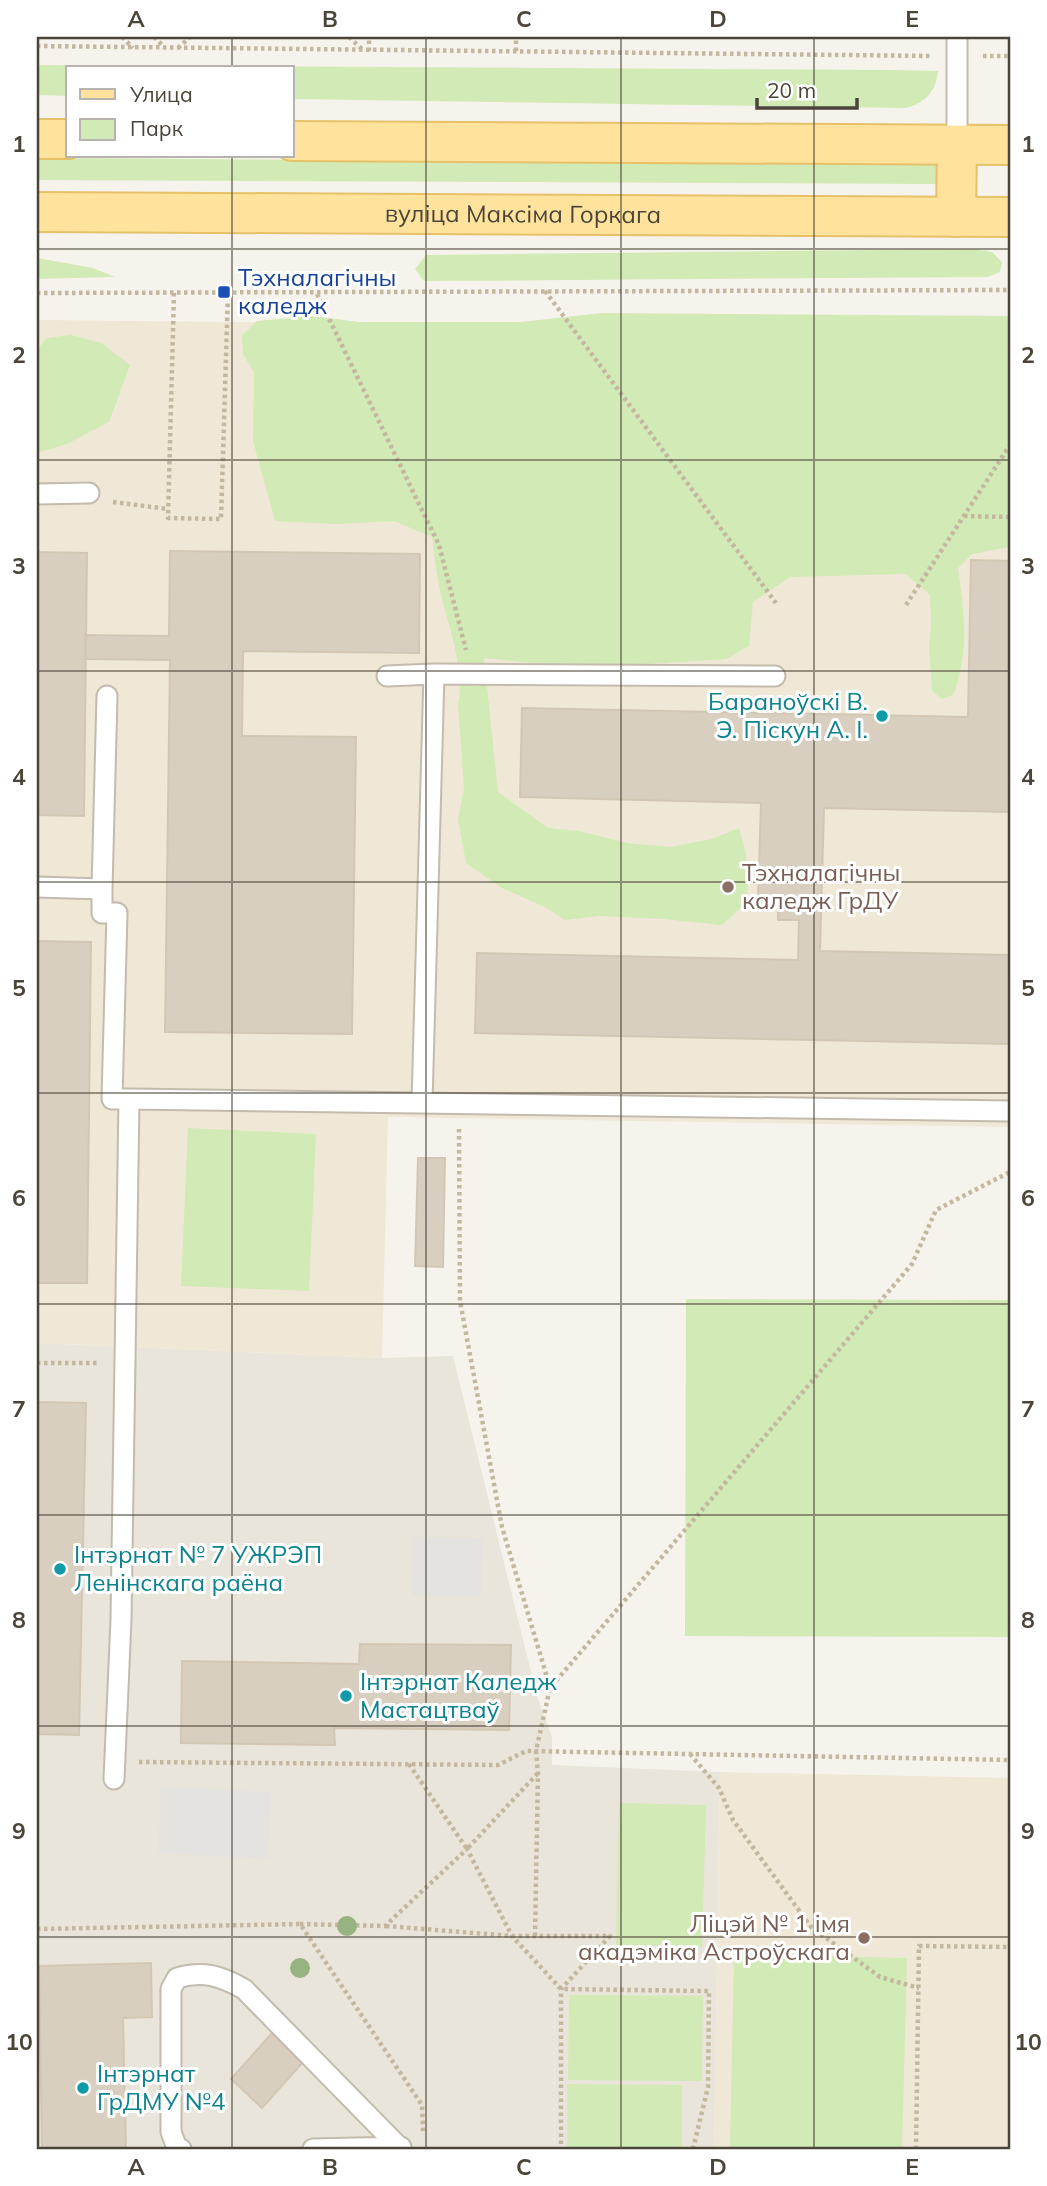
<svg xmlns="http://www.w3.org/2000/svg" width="1047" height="2186" viewBox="0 0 1047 2186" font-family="Mulish,sans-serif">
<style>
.residential{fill:#eae5da}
.education{fill:#efe8d6}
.green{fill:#d2eab5}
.parking{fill:#e5e3e0}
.building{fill:#d8cfc1;stroke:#d3c7b4;stroke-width:2}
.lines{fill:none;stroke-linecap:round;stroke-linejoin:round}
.service-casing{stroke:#c2bbae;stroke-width:23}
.primary-casing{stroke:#e6c16a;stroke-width:42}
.path{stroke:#c4b79f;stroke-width:4.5;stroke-dasharray:3.5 3.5;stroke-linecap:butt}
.service{stroke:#fff;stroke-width:19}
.primary{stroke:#ffe39c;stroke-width:38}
.tree{fill:#97b381}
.grid{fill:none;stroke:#4b4439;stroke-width:2;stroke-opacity:0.55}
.transit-dot{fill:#1a4fb4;stroke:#fff;stroke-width:2.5}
.culture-dot{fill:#0f9aa8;stroke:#fff;stroke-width:2.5}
.education-dot{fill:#8d6e63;stroke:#fff;stroke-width:2.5}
.labels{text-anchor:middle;stroke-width:6;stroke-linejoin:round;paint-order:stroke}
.street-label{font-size:24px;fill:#4b4439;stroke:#fff}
.transit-label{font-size:24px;fill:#164399;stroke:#fff;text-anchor:start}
.culture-label{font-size:24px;fill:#0d838f;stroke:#fff;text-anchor:start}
.education-label{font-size:24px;fill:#785e54;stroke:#fff;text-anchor:start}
.neatline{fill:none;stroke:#4b4439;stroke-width:2.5}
.grid-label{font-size:23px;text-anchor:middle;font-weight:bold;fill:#4b4439}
</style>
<rect width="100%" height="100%" fill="#f6f3ec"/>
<path class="residential" d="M37,1343l345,15 71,-2 84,340 15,41v28l168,7 -6,377h-677z"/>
<path class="education" d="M37,320l973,10v797l-622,-10 -6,241 -345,-15z
M720,1772l290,6v371h-296z"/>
<path class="green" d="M37,65l853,5 48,1c-2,21 -12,31 -32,37l-614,-9v-31h-224v28l-31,-1z
M37,158l904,6 1,20 -905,-4z
M975,249l17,3 10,10 -2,10 -13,5 -563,4 -9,-12 11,-14z
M37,258l56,10 22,9 -78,2z
M602,313l408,3v231l-38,7 -14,14c6,45 12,83 -5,127l-11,4 -10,-8 -3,-44 2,-23 -1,-29 -24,-21 -116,3 -37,25 -4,44 -23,13 -95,6 -57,2 -90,-9 14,134 50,36 31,3 48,12 43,4 42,-8 27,-11 7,26 2,47 -26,24 -59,-6 -64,-3 -34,4 -20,-13 -43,-19 -36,-25 -8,-44 6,-30 -6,-86c8,-33 -12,-84 -19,-117 -3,-16 -5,-33 -7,-49l-38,-16 -58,3 -61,-3 -22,-80 1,-69 -11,-18 -1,-18 15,-15 55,-5 47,6h162z
M71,335l30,8 29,22 -21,57 -42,22 -30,9v-102l9,-13z
M188,1128l128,6 -7,157 -128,-5z
M686,1299l324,1v337l-325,-1z
M619,1803l87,2 -4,142 -86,-2z
M734,1954l173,4 -5,191h-172z
M569,1995l134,1 -1,85 -134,-1z
M567,2084l115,1v64h-115z"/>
<path class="parking" d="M413,1537l70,1 -2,58 -69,-1z
M161,1787l110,5 -3,67 -110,-6z"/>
<path class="building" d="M170,551l250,3 -1,99 -176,-2 -1,85 114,1 -4,297 -187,-2 5,-372 -85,-1v-24l84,1z
M37,552l50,1 -3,263 -47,-1z
M971,560l39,1v251l-186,-4 -4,143 190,4v89l-535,-11 2,-80 321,7 1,-40h-21v-22l-20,-1 3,-94 -241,-6 2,-89 446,9z
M37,941l54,1 -4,341h-50z
M418,1158h27l-2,109 -28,-1z
M37,1402l49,1 -7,332 -42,-1z
M360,1644l151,1 -2,85 -175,-2 1,17 -154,-2 1,-82 177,3z
M151,1963l1,54 -29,1 3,131h-84l-3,-183z
M272,2033l31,29 -41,46 -31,-29z"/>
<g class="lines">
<defs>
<path id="service" d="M957,37v109
M37,494l52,-1
M434,674l341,2
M387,676l47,-2 -12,429
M37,887l65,2 5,-193
M102,889v24h15l-5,186h17
M114,1779l7,-159 8,-521 881,12
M181,2149l-4,-1 -6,-16v-143l6,-11c26,-8 44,-2 67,11l157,160
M313,2149l88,-2"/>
<g id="primary">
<path d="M37,139h31"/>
<path d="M292,141l718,4"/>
<path id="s1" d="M37,212l973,5"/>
<path d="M956,217l1,-71"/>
</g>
</defs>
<use href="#service" class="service-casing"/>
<use href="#primary" class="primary-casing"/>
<path class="path" d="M122,37l11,11
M154,37l11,11
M349,37l15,14
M37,46l895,10
M178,48l12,-11
M369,51v-14
M516,51v-14
M983,56h27
M545,291l231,312
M37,293l973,-3
M174,293l-6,225 53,1 7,-227
M317,294l122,251 27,105
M113,502l55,7
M964,516l46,1
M906,605l104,-160
M459,1129l1,172 42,226 48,160
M37,1363h62
M690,1754l29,34 14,32 78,107 69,50 39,11
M139,1762l359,3 28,-14 484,9
M409,1764l58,85 71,-76
M300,1924l85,2 82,-77 45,87 49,53 148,2 -1,96 -15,62
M386,1926l126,10h98l-49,53v160
M37,1929l263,-5 122,181 1,26
M535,1936l3,-163 -2,-22 14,-63 362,-424 24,-54 74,-38
M916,2149l3,-203 91,1"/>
<use href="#service" class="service"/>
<use href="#primary" class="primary"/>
</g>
<g class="tree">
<circle cx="347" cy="1926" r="10"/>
<circle cx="300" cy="1968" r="10"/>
</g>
<path class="grid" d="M232,37v31M426,37v2112M621,37v2112M814,37v2112M232,156v1993M37,249h973M37,460h973M37,671h973M37,882h973M37,1093h973M37,1304h973M37,1515h973M37,1726h973M37,1937h973"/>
<rect class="transit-dot" x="217" y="285" width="14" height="14" rx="3.5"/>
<g class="culture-dot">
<circle cx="882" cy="716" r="7"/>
<circle cx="60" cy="1569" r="7"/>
<circle cx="346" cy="1696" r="7"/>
<circle cx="83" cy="2088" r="7"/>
</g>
<g class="education-dot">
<circle cx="728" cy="887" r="7"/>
<circle cx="864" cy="1938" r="7"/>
</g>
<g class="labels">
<g class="street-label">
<text dy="8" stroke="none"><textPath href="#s1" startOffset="486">вуліца Максіма Горкага</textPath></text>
</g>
<g class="transit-label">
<text x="238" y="286">Тэхналагічны<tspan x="238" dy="28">каледж</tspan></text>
</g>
<g class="culture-label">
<text x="868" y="710" text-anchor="end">Бараноўскі В.<tspan x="868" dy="28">Э. Піскун А. І.</tspan></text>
<text x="74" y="1563">Інтэрнат № 7 УЖРЭП<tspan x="74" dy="28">Ленінскага раёна</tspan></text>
<text x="360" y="1690">Інтэрнат Каледж<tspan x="360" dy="28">Мастацтваў</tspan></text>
<text x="97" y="2082">Інтэрнат<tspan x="97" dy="28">ГрДМУ №4</tspan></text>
</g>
<g class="education-label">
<text x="742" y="881">Тэхналагічны<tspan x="742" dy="28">каледж ГрДУ</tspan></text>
<text x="850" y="1932" text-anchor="end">Ліцэй № 1 імя<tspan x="850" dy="28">акадэміка Астроўскага</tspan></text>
</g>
</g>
<rect width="1047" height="2186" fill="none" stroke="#ffffff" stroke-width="77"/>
<rect x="66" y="66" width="228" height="91" fill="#ffffff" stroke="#b7b4b0" stroke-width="2"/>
<rect x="80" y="89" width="35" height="10" fill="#ffe39c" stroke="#b7b4b0" stroke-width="2"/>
<text x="130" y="102" font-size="21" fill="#4b4439">Улица</text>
<rect x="80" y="119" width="35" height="21" fill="#d2eab5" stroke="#b7b4b0" stroke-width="2"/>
<text x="130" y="136" font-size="21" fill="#4b4439">Парк</text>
<path d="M757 98v10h100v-10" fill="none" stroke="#4b4439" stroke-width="3.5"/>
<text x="767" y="98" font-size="21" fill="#4b4439" stroke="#ffffff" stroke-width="5" paint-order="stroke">20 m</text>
<rect x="38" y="38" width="971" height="2110" class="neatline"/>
<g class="grid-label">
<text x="136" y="27">A</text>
<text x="330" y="27">B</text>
<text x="524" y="27">C</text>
<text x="718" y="27">D</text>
<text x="912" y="27">E</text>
<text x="19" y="152">1</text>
<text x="1028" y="152">1</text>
<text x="19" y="363">2</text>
<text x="1028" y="363">2</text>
<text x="19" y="574">3</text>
<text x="1028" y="574">3</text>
<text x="19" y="785">4</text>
<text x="1028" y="785">4</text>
<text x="19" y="996">5</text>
<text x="1028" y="996">5</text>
<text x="19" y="1206">6</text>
<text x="1028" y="1206">6</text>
<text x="19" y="1417">7</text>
<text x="1028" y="1417">7</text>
<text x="19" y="1628">8</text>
<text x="1028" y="1628">8</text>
<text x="19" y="1839">9</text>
<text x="1028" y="1839">9</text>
<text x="19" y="2050">10</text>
<text x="1028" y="2050">10</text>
<text x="136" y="2175">A</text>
<text x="330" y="2175">B</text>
<text x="524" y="2175">C</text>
<text x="718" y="2175">D</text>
<text x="912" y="2175">E</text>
</g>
</svg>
